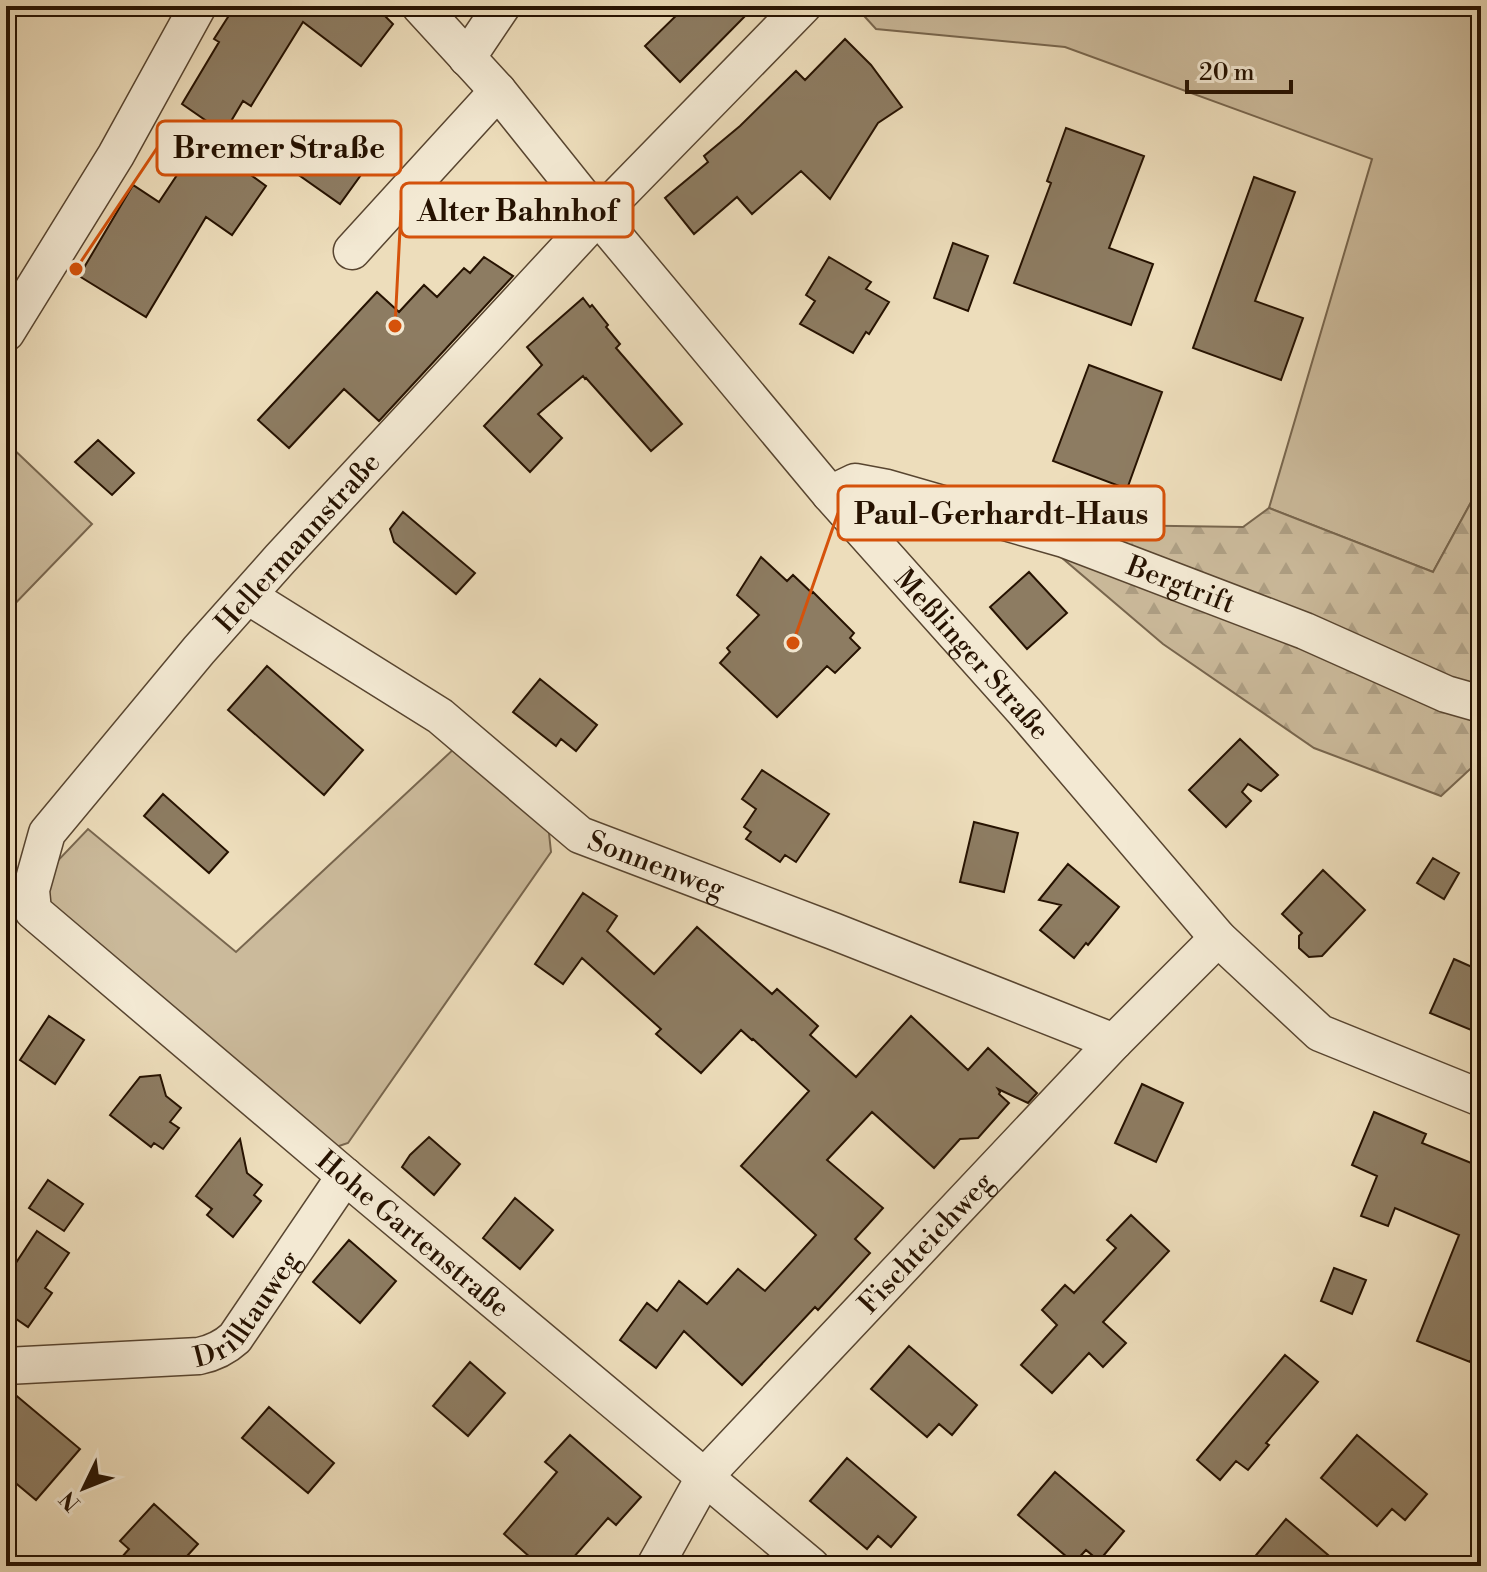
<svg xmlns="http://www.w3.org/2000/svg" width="1487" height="1572" viewBox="0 0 1487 1572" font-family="'Libre Bodoni',serif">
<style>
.green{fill:#cbba9b;stroke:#78664e;stroke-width:2}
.forest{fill:url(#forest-firs);stroke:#78664e;stroke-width:2}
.building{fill:#8d7c62;stroke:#261201;stroke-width:2}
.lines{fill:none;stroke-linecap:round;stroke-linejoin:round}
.minor-casing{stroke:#584530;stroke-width:39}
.minor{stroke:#f3e9d3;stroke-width:36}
.labels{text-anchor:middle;stroke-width:6;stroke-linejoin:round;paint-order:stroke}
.street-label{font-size:28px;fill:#261201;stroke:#f3e9d3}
.leader{fill:none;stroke:#d5520b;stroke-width:3}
.callout-dot{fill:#d5520b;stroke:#f3e9d3;stroke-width:3}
.callout{fill:#f3e9d3;stroke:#d5520b;stroke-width:3}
.callout-label{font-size:30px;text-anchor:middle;font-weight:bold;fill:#261201}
</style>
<defs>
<pattern id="forest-firs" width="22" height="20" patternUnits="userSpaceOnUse" patternTransform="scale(2)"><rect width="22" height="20" fill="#cbba9b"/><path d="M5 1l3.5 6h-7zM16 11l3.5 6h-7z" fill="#ae9f84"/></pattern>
</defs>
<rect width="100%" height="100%" fill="#edddbb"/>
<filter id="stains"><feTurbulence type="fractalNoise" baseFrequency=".0025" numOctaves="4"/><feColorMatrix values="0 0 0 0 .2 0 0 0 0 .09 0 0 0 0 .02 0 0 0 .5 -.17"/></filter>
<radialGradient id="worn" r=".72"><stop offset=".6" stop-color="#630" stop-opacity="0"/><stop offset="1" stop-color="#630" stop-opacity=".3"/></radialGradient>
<path class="green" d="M855,6h626v478l-48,88 -164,-64 103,-349 -307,-112 -189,-18z
M6,442l86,82 -86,89z
M457,746l91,78 3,28 -203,291 -15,5 -285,-242 -2,-33 42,-44 148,123z"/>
<path class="forest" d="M1481,484v275l-40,37 -127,-48 -151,-104 -102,-87 -20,-33 202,3 26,-19 164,64z"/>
<path class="building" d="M235,6h140l18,18 -32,42 -58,-44 -52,84 -8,-5 -19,32 -42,-29 37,-62 -5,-3z
M686,6h69l-75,76 -35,-36z
M845,39l26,26 31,42 -24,16 -48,76 -29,-28 -49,43 -15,-17 -43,37 -29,-36 43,-36 -4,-6 36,-30 56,-55 9,9z
M323,128l48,33 -31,43 -47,-33z
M1066,128l78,28 -35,92 44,16 -22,61 -117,-42 37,-100 -4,-2z
M201,139l65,47 -34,49 -26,-18 -60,100 -67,-41 54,-91 26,17z
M1254,177l41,15 -40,109 48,17 -22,62 -88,-32z
M953,243l35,13 -20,55 -34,-13z
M484,257l29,19 -134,145 -35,-32 -55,59 -31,-28 119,-128 22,20 25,-27 13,12 27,-29 6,5z
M829,257l42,25 -5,7 23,13 -20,32 -3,-2 -13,21 -53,-29 15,-23 -9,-6z
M583,298l7,9 2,-2 16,20 -2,2 14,17 -4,4 66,76 -31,27 -65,-73 -1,1 -2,-3 -45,38 24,24 -32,34 -46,-46 58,-61 -15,-18z
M1089,365l73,27 -35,97 -74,-28z
M98,440l36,33 -22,22 -37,-33z
M403,512l72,61 -19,21 -62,-52 -4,-13z
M761,557l26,24 6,-6 19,18 1,-1 41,41 -4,5 10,10 -25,25 -8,-7 -50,51 -57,-54 10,-11 -3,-4 32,-33 -22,-20z
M1029,572l38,41 -40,36 -37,-42z
M267,666l96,84 -39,45 -96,-85z
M540,679l57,46 -21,26 -15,-12 -5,7 -43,-34z
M1240,739l38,36 -17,16 -13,-7 -6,8 9,9 -25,26 -37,-37z
M762,770l67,44 -33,48 -11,-7 -5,7 -34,-23 5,-7 -7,-5 12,-18 -14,-10z
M163,794l65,58 -19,21 -65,-57z
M974,822l44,11 -14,59 -44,-10z
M1433,858l26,15 -15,26 -27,-16z
M1068,864l51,43 -31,38 -2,-2 -12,15 -34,-28 21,-25 -22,-5z
M1323,870l42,40 -43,46 -13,1 -10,-9v-12l3,-3 -20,-19z
M583,893l34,23 -10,15 47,43 43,-47 75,67 5,-5 41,37 -8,9 46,42 55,-61 57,54 20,-22 49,45 -9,10 -30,-14 2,3 -1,2 10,9 -31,35 -18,1 -26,29 -62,-56 -45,48 56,48 -28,31 15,14 -52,57 -3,-3 -73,78 -58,-54 -28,37 -36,-28 27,-37 10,8 22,-30 28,23 31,-35 27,22 51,-56 -75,-69 68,-75 -56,-52 -1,1 -11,-10 -40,43 -45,-39 5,-5 -79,-71 -19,26 -28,-20z
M1454,959l27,12v63l-51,-21z
M49,1016l35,24 -29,44 -35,-24z
M160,1075l6,21 15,12 -11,14 9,6 -16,21 -9,-6 -3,4 -41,-32 30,-38z
M1142,1084l41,19 -27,59 -41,-19z
M1374,1112l52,22 -4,9 59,24v146l-8,20 7,3 -10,26 -53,-21 42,-106 -64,-27 -7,18 -27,-10 16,-40 -25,-11z
M429,1137l31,27 -26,31 -32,-28 8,-12z
M240,1139l7,34 15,12 -8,10 7,6 -28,36 -26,-22 5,-6 -16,-13z
M48,1180l35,24 -19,27 -35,-23z
M515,1198l38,32 -33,39 -37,-31z
M1131,1215l38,36 -66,71 23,21 -23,24 -14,-14 -37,40 -31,-28 36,-40 -15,-15 23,-25 9,8 42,-45 -9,-8z
M37,1231l32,22 -24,35 7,5 -24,34 -22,-15v-34z
M349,1240l47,41 -36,42 -47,-41z
M1334,1268l32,12 -14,34 -31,-13z
M909,1346l68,59 -25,30 -13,-11 -12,13 -56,-48z
M1285,1355l33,27 -52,61 3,2 -21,25 -12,-9 -16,19 -23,-20z
M470,1362l35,31 -37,43 -35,-30z
M6,1387l74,62 -44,51 -30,-25z
M269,1407l65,56 -26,30 -66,-55z
M570,1435l71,62 -25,28 -8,-7 -42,48h-26l-36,-32 53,-62 -12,-10z
M1357,1435l70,59 -22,26 -13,-11 -15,17 -56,-48z
M847,1458l69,59 -25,30 -13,-11 -11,13 -57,-48z
M1055,1472l69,59 -25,30 -13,-11 -12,13 -56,-48z
M154,1504l44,40 -20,22h-64l15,-17 -9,-8z
M1286,1519l55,47h-94z"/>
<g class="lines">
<defs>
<g id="minor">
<path id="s1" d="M420,6l78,85 100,125 232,278 194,217 194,227 102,95 161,65"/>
<path id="s2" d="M803,6l-205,210 -318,343 -81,91 -152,183 -16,57 2,21 312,265 466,390"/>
<path d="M467,58l35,-52"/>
<path d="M352,251l146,-160"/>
<path d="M6,333l110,-178 82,-149"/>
<path id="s3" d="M830,494l25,-12 32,6 177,51 241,92 141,63 35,10"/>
<path id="s4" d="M248,596l192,120 140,119 253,96 281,111"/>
<path id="s5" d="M6,1366l193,-10c15,-3 25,-8 36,-18l110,-162"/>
<path id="s6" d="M655,1566l50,-90 409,-434 104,-104"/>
</g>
</defs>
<use href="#minor" class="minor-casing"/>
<use href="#minor" class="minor"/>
</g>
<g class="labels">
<g class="street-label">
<text transform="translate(297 542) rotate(-48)" y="10">Hellermannstraße</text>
<text dy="10" stroke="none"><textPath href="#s3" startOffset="370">Bergtrift</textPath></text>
<text dy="10" stroke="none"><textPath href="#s1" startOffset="852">Meßlinger Straße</textPath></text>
<text dy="10" stroke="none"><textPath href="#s4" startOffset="492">Sonnenweg</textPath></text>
<text dy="10" stroke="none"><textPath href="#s2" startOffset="1700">Hohe Gartenstraße</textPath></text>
<text dy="10" stroke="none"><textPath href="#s6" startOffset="424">Fischteichweg</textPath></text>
<text dy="10" stroke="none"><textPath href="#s5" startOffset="262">Drilltauweg</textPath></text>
</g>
</g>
<path class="leader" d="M76 269L157 148M395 326L401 210M793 643L838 513"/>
<g class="callout-dot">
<circle cx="76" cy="269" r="8"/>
<circle cx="395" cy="326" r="8"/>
<circle cx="793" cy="643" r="8"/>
</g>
<g class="callout">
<rect x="157" y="121" width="244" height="54" rx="8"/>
<rect x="401" y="183" width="232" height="54" rx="8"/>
<rect x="838" y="486" width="326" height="54" rx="8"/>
</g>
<g class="callout-label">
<text x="279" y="158">Bremer Straße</text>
<text x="517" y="221">Alter Bahnhof</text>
<text x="1001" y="524">Paul-Gerhardt-Haus</text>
</g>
<rect width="1487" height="1572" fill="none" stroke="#edddbb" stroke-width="32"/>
<rect x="8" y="8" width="1471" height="1556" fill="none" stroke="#261201" stroke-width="4"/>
<rect x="16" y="16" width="1455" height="1540" fill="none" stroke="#261201" stroke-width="2"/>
<g transform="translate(84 1488) rotate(227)" stroke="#f3e9d3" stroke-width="6" paint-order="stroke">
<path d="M0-6L14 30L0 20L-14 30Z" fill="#261201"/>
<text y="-12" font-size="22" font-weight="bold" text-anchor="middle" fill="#261201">N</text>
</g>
<path d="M1187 80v12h104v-12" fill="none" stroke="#261201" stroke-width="4"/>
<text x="1199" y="80" font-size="24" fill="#261201" stroke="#f3e9d3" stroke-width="6" paint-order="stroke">20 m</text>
<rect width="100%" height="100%" filter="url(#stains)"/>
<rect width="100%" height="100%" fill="url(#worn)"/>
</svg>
